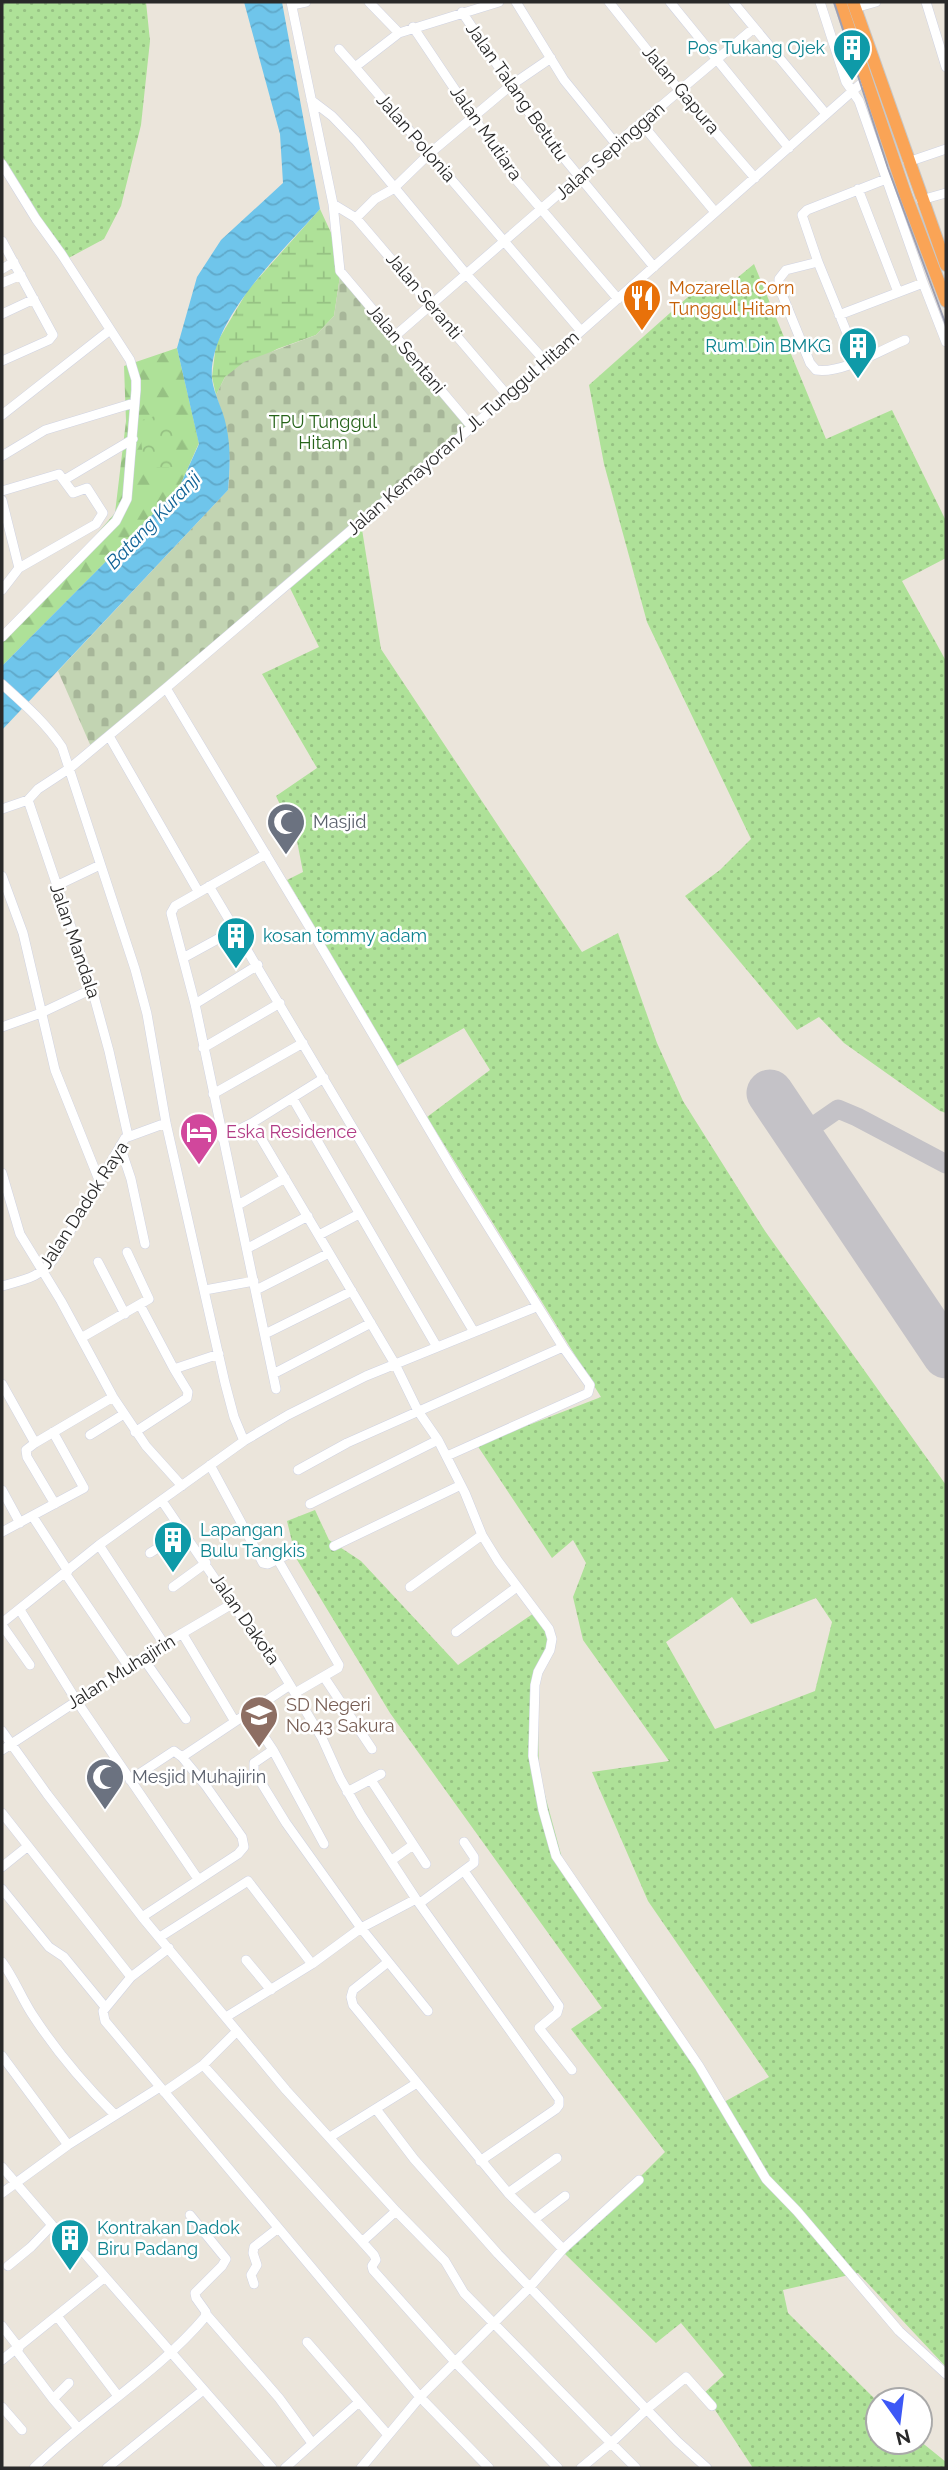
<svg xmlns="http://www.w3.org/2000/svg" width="948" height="2470" viewBox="0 0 948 2470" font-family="Raleway,sans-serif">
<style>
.grass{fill:url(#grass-dots);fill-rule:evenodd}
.forest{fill:url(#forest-firs)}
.wetland{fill:url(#wetland-marsh)}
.cemetery{fill:url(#cemetery-stones)}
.park{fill:url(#park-crowns)}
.water{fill:url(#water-waves)}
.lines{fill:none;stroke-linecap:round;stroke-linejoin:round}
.taxiway{stroke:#c4c2c7;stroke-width:19}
.runway{stroke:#c4c2c7;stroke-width:47}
.minor-casing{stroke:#d0d3e2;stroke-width:10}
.highway-casing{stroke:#c7c7c7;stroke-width:14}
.minor{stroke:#fff;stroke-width:9}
.highway{stroke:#faa456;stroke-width:12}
.rail{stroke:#9ea0b3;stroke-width:2}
.labels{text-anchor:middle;stroke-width:5;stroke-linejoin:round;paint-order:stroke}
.culture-label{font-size:18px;fill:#0d838f;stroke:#fff;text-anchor:start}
.street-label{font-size:18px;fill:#292929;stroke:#fff}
.food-label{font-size:18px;fill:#c56008;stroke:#fff;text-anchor:start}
.park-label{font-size:18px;fill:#27641b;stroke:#fff}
.worship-label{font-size:18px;fill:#5b616d;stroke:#fff;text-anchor:start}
.hotel-label{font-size:18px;fill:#b23c85;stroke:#fff;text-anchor:start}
.education-label{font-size:18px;fill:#785e54;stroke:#fff;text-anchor:start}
.water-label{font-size:19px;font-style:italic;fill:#106296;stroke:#fff}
</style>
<defs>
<pattern id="grass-dots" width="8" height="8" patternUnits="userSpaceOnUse" patternTransform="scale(1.75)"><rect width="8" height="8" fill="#aee198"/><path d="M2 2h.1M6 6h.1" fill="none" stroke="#96c183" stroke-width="1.8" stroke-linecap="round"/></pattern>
<pattern id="forest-firs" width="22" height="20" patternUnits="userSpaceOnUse" patternTransform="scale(1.75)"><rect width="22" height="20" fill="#aee198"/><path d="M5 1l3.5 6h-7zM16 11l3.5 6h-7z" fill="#96c183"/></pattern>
<pattern id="wetland-marsh" width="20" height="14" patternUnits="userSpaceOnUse" patternTransform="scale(1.75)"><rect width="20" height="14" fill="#aee198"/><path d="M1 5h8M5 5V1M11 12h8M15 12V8" fill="none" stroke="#96c183"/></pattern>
<pattern id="cemetery-stones" width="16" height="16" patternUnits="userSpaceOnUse" patternTransform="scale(1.75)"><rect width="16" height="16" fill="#c2d4b2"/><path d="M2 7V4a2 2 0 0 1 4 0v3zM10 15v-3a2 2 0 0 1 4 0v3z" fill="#a7b699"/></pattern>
<pattern id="park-crowns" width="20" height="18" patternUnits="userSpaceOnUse" patternTransform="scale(1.75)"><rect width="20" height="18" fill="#aee198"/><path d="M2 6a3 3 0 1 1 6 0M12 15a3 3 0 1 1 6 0" fill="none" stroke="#96c183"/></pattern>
<pattern id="water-waves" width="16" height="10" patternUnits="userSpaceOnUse" patternTransform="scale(1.75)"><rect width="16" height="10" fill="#6fc5eb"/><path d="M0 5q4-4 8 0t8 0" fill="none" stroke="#60a9ca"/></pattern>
</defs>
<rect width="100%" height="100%" fill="#ebe5db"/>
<path class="grass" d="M2,2h144l4,39 -9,84 -20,81 -17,33 -41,22 -61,-105z
M754,264l72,175 66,-29 54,111v37l-44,23 44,80v452l-6,-2 -96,-68 -25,-26 -22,13 -112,-134 35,-26 31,-31 -104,-217 -43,-158 -15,-79 117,-104 14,11z
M361,523l20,126 201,303 36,-19 39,110 26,58 82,130 181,254v882l-88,-94 -75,17 5,23 90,89v40l42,-1 26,21v6h-193l-49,-75 20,-18 -43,-52 -25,20 -92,-90 101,-101 -94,-123 31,-21 -212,-295 -94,-155 -9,-37 28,-11 14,30 32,21 97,104 79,-54 18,25 -18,45 2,92 23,85 162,244 45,-25 -121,-176 -56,-129 77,-11 -86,-121 -10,-43 13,-34 -13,-23 -21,18 -75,-113 124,-48 -174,-280 63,-47 -26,-42 -67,38 -110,-186 16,-8 -6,-31 -21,-45 41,-28 -55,-94 57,-27 -30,-61zM732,1597l19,27 65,-26 16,24 -17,69 -100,38 -49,-87z"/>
<path class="forest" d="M177,348l22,95 -20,45 -177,178v-33l45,-42 68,-78 11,-92 -2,-55z"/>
<path class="wetland" d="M320,209l13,28 7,39 -6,40 -18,19 -39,14 -52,28 -9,18 -4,-18 4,-33 32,-54z"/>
<path class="cemetery" d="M340,276l131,151 -302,264 -77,58 -34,-78 170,-181c4,-37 0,-60 -12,-95l9,-18 19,-15 72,-27 18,-19z"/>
<path class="park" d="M171,411l7,56h-34l-5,-46z"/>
<path class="water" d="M244,2h38l38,207c-36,41 -113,112 -108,170 2,16 11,30 14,46 5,22 4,43 2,65l-226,240v-64l177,-178 20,-44 -22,-96 20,-71 24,-37 62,-57 -3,-49z"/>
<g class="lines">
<path class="taxiway" d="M799,1136l39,-27 19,8 89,47"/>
<path class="runway" d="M770,1093l176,262"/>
<defs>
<path id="minor" d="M291,2l42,202 7,67 132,156
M369,2l30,31
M499,2l-100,31 -44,34 226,264
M516,2l48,78 52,64
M609,2l70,88 76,88
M670,2l119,146
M733,2l93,112
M820,2l26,80 13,19 64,182 23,59
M926,2l20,65
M292,5l14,-3
M855,8l21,-6
M462,12l78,117 114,138
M413,27l100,149 105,123
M339,49l16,18
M311,100l21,16 24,25 111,134 79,87
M641,123l74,89
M908,162l38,-13
M2,164l34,55 26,36 68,105 6,20v10l-9,109 -11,22 -114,116
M858,189l40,103
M921,200l25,-7
M333,204l23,14 152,178
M356,218l19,-19 18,-10 36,-35 81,-68 41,-28
M2,241l51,94 -4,5 -47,21
M818,262l-32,8 -7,9v8l31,76 6,7c26,4 65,-20 89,-30
M2,269l12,-7
M2,283l19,-8
M2,314l32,-15
M839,315l84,-32
M395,336l221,-192 138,-116
M858,360l-40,-98 -16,-47 5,-5 79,-31
M2,415l108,-85
M2,456l43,-26 89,-27
M64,480l69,-41
M2,491l57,-17 14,19 14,-5 16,25 -7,11 -77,44 -17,22
M2,500l17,68
M2,684c22,20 43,38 60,63l73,222 12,45 19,109 59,260 9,34 10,24
M166,688l144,240 146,247 107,172 -216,96 -49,27
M109,736l89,155
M2,809l26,-9
M266,854l-91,52 -4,7 24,91 81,385
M2,876l21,57 32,137 44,110
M56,886l44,-21
M209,886l265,446
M183,958l53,-29
M195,1004l63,-39
M2,1027l39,-14 51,-24
M203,1048l77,-45
M213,1094l90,-51
M293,1099l144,248
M252,1123l72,-45
M128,1136l-19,-85 -17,-62 -64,-189 10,-11 32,-21 96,-80 327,-279 372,-329
M222,1138l30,-15 143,241 23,47 20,29 27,53 17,42 16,26 51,68 3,10 -2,11 -12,22 -3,13 -2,71 10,54 13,46 143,210 67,113 31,32 102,120 47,43
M120,1146l11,33 14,65
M2,1173l18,61 41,67 52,96 33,49 36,40
M238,1205l47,-27
M319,1235l40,-21
M248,1248l60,-32
M98,1262l27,52
M2,1286c22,-6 40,-9 53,-29l70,-119 41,-15
M205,1290l49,-9
M256,1290l73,-37
M140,1305l34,64 45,-15
M265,1334l87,-43
M81,1338l68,-39 -22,-47
M273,1374l98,-51
M2,1384l33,59
M135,1432l52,-34 1,-6 -14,-23
M90,1435l34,-21
M447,1456l141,-63 2,-8 -27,-38
M210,1465l53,98 5,1 29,-14
M2,1490l18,33
M162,1501l70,103 46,61 44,73 18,40 21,37 55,84 143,200v6l-3,4 -76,52
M55,1504l-28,-47 -1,-7 9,-7 78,-46
M310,1504l128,-64
M33,1517l35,54
M2,1532l82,-44 -31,-56
M99,1545l65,99
M334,1546l127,-61
M150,1553l35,-22
M278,1560l61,105 -1,3 -43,25
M65,1573l64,94
M173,1587l33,-24
M410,1587l72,-52
M20,1610l56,90 122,179
M2,1623l97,-78 145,-104 44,-26 78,-39 170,-69
M2,1625l28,40
M456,1632l61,-45
M182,1633l52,87
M143,1658l43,61
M324,1677l48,72
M247,1711l26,39 51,94
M2,1731l45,63 95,123 144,173 110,121 49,50 19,32 147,150 37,-35 38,-31 26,29
M2,1750l162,-106 68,-40
M273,1750l-19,13v8l32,52 75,105 67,83
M130,1780l44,-29 8,6
M371,1780l55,84
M347,1792l34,-18
M2,1813l26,33 -26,21
M28,1846l103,131
M392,1860l21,-15
M464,1871l95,135 -2,7 -18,15 33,42
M2,1889l47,58 15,10 41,50
M420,1903l54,-40v-6l-10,-15
M142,1917l96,-63 6,-7 -2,-10 -36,-51 -24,-29 108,-72
M160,1937l88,-56 64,83
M169,1948l-38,29 -28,34 2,10 315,376 69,71
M246,1960l25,30
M2,1962c12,16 19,35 30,52 24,37 52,70 83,101
M388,1962l-35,28 -2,7 2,8 155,188 55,56
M226,2017l86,-53 49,-36 55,-29
M2,2056l66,89
M203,2065l171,190 2,5 -4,6 1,4 83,93 102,105
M164,2092l39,-27 34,-34
M376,2109l38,50 84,95 179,187 30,27
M330,2137l87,-54
M2,2167l50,58 34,30 186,213
M2,2193l66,-48 92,-58
M508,2193l49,-35
M535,2219l30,-23
M363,2241l33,-30
M8,2266l23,-19 21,-22
M254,2284l-3,-9 6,-10 -4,-12 1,-6 23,-18
M206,2314l73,84 33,45
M57,2316l61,80
M2,2326l17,22
M307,2342l81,93
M16,2350l37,49 24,28
M2,2360l103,-83
M53,2399l16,-16
M2,2407l20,23
M34,2468c53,-53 124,-95 171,-151l1,-5 -10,-14 -1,-5 27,-27 4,-7 -36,-44
M107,2468l95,-77
M285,2468l74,-66
M361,2468l59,-71 110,-110 33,-38 76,-69
M581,2468l30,-25 25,25"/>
<path id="highway" d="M840,2l66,194 40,105
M853,2l93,263"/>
</defs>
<use href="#minor" class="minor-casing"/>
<use href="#highway" class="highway-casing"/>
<use href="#minor" class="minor"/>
<use href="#highway" class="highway"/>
<path class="rail" d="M834,2l54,166 58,157"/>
</g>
<defs>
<symbol id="building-pin" viewBox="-11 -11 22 30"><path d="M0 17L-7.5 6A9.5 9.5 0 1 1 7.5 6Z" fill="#0f9aa8" stroke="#fff"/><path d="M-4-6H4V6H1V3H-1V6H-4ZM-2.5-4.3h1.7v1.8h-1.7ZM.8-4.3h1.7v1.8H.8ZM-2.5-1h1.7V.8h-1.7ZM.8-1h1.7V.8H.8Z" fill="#fff"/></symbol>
<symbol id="restaurant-pin" viewBox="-11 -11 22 30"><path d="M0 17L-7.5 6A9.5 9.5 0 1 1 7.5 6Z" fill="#e8710a" stroke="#fff"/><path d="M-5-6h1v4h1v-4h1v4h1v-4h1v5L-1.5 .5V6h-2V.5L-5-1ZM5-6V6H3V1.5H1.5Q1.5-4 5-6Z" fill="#fff"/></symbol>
<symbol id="mosque-pin" viewBox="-11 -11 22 30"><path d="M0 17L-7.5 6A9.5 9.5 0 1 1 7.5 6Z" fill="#6b7280" stroke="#fff"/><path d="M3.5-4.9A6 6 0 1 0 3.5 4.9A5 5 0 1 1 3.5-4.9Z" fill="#fff"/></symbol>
<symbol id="hotel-pin" viewBox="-11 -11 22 30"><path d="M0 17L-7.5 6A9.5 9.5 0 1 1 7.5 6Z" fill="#d1479c" stroke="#fff"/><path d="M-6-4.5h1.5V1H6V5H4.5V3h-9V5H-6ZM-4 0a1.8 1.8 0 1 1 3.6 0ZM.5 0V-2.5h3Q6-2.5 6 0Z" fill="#fff"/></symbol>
<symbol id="school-pin" viewBox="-11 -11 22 30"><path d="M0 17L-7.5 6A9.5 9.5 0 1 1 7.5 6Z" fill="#8d6e63" stroke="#fff"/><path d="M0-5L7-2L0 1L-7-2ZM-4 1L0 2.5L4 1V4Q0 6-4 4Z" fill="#fff"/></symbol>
</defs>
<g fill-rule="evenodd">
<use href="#building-pin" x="830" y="26" width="44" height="60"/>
<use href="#restaurant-pin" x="620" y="276" width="44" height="60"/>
<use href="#building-pin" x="836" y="324" width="44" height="60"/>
<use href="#mosque-pin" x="264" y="800" width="44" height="60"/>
<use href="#building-pin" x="214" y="914" width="44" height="60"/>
<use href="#hotel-pin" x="177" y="1110" width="44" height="60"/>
<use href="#building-pin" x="151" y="1518" width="44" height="60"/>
<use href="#school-pin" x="237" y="1693" width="44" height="60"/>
<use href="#mosque-pin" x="83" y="1755" width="44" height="60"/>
<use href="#building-pin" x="48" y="2216" width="44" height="60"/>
</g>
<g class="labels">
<g class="culture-label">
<text x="825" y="54" text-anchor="end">Pos Tukang Ojek</text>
<text x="831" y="352" text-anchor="end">Rum.Din BMKG</text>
<text x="263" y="942">kosan tommy adam</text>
<text x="200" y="1536">Lapangan<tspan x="200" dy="21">Bulu Tangkis</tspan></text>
<text x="97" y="2234">Kontrakan Dadok<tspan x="97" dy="21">Biru Padang</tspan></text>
</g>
<g class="street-label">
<text transform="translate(681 90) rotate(50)" y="6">Jalan Gapura</text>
<text transform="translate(517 92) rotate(55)" y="6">Jalan Talang Betutu</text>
<text transform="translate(486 133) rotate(55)" y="6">Jalan Mutiara</text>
<text transform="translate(416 138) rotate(49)" y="6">Jalan Polonia</text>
<text transform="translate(610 151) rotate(-41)" y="6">Jalan Sepinggan</text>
<text transform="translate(424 296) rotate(50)" y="6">Jalan Seranti</text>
<text transform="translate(406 349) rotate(50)" y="6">Jalan Sentani</text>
<text transform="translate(463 433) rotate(-41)" y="6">Jalan Kemayoran/ Jl. Tunggul Hitam</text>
<text transform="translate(75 941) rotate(71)" y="6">Jalan Mandala</text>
<text transform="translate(84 1205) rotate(-57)" y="6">Jalan Dadok Raya</text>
<text transform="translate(245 1619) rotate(55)" y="6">Jalan Dakota</text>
<text transform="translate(121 1672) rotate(-32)" y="6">Jalan Muhajirin</text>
</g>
<g class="food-label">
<text x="669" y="294">Mozarella Corn<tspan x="669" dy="21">Tunggul Hitam</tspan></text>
</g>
<g class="park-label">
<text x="323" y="428">TPU Tunggul<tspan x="323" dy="21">Hitam</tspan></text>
</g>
<g class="worship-label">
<text x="313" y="828">Masjid</text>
<text x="132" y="1783">Mesjid Muhajirin</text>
</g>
<g class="hotel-label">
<text x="226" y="1138">Eska Residence</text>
</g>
<g class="education-label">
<text x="286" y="1711">SD Negeri<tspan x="286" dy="21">No.43 Sakura</tspan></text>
</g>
<g class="water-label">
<text transform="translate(153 520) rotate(-46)" y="7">Batang Kuranji</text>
</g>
</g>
<rect width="948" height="2470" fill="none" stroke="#292929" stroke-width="7"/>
<g transform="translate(899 2421) rotate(166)"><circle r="33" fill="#ffffff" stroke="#a9a9a9" stroke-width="2"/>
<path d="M0-5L12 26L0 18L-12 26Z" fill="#3d58f6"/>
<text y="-10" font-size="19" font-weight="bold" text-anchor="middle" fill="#292929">N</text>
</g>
</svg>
